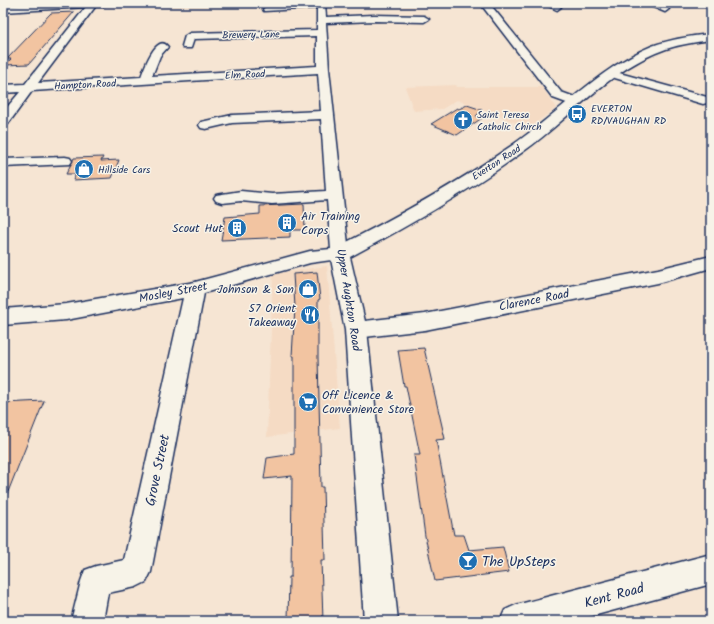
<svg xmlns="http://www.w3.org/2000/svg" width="714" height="624" viewBox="0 0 714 624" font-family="Kalam,sans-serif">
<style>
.built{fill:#f5dbc4}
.building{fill:#f2c4a1;stroke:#1b2f5e}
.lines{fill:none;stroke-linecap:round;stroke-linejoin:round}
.minor-casing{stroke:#1b2f5e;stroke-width:3}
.major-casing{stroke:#1b2f5e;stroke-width:3}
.minor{fill:#f7f3e8;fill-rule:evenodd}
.major{fill:#f7f3e8;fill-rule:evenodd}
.labels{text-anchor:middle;stroke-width:3;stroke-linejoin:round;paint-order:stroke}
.far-street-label{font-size:10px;fill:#1b2f5e;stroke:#f7f3e8}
.far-poi-label{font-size:10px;fill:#1b2f5e;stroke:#f7f3e8;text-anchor:start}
.poi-label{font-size:12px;fill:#1b2f5e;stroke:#f7f3e8;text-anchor:end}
.street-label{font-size:12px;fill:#1b2f5e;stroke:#f7f3e8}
.near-street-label{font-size:14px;fill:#1b2f5e;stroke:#f7f3e8}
.near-poi-label{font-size:14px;fill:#1b2f5e;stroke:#f7f3e8;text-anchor:start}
</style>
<rect width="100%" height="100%" fill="#f6e5d3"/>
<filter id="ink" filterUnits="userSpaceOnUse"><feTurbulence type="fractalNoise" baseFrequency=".025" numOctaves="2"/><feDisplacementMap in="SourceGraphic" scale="8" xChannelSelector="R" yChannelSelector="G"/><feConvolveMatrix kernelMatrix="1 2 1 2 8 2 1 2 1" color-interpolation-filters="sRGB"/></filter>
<g filter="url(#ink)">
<path class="built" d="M456,85l1,2h85l14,21 -27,20 -72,-28 -15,9 -28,2 -9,-24z
M327,266l13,162 -73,9 6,-163z"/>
<path class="building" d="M74,12l-45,52 -24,1 6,-6h-4l44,-46z
M467,105l15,5 -6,6 6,2 -25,17 -26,-11 26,-16 2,1z
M103,157l-2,4 18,-1 -7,18 -39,2 3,-6h-10l8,-16z
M304,204l1,26h-15v7l-69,3 4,-23 35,-3v-8z
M317,272l3,27 -2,1v57l3,130h2l2,73h-4l2,61h-35l1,-44h2l1,-101 -28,3 3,-21 27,-4v-98h-2l3,-49 -2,-33z
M424,348l21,91 -9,1 18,95h10l5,15 34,-3 6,25 -74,9 -10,-45 -11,-81h6l-14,-69h-2l-6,-36z
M44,401l-40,101 -1,-1v-98z"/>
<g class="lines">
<defs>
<path id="minor" d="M89,3h9l-60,80 103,-6c3,-9 16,-45 27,-30l-8,9 -8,20 165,-10v-30l-123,3 -3,9h-8l-1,-2 3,-10 5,-3 127,-3v-22l-53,3 -1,-2 4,-3 58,-3 1,14 48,-2 50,1 5,3 -5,3 -50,-1 -48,2 3,46 20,185 -3,4 -36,5 -106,30 -53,279 -5,10 -10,5 -28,6 -5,28h-32l10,-40 4,-11 11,-4 28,-6 59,-262 -117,22 -63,5v-16l63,-5 129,-22 115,-31 21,-2 -4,-49 -55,4 -31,-3 -19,2 -6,-2 -2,-3 2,-3 25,-4 31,3 54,-3 -5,-72 -89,4 -26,6 -5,-1 -2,-3 2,-3 31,-7 89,-4 -3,-38 -286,18 -24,33 -5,1v-13l17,-20 -17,1v-8l22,-1z
M480,3h9l72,89 19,7 2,3 -2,3h-8l-19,-7z
M542,3h12l7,4 -4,3z
M629,3h31l9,6 -4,3 -14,-6h-18z
M612,71l95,26 2,3 -2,3 -4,1 -95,-28 -2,-2 2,-2z
M65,157l5,1 2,3 -2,3 -67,3v-8z
M711,256v12l-53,15 -233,47 -69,8 -7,-2 -3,-6 3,-6 7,-2 69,-8 233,-45z
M711,554v30l-137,37h-74l5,-11 11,-5z"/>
<path id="major" d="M54,3h54l-5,3 -100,6v-6z
M711,34v6c-15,2 -30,4 -45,9 -56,19 -95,69 -142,102 -55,40 -114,74 -174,106l17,73 31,291h-34l-19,-291 -15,-76 3,-5c62,-31 123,-65 181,-105 46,-32 85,-76 138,-98 19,-7 39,-10 59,-12z"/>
</defs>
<use href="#minor" class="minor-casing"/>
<use href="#major" class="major-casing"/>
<use href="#minor" class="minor"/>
<use href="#major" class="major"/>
</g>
</g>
<defs>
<symbol id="bus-disc" viewBox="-11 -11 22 22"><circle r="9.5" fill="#1f6fb2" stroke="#f7f3e8"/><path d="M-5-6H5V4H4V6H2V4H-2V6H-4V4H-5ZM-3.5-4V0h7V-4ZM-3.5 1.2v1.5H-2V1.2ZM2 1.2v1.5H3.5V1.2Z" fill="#fff"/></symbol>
<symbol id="church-disc" viewBox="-11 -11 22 22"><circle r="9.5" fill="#1f6fb2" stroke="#f7f3e8"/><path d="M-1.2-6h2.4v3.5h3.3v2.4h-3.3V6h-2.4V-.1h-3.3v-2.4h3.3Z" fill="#fff"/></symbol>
<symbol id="shop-disc" viewBox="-11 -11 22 22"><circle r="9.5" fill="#1f6fb2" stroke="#f7f3e8"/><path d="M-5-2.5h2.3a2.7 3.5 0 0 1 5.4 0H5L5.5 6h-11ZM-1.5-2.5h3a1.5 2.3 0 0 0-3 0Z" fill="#fff"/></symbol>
<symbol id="building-disc" viewBox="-11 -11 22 22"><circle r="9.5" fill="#1f6fb2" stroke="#f7f3e8"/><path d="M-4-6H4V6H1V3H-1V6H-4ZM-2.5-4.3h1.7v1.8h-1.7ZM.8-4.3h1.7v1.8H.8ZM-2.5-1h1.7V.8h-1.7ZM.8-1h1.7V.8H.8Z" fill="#fff"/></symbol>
<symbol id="restaurant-disc" viewBox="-11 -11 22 22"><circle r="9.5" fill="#1f6fb2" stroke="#f7f3e8"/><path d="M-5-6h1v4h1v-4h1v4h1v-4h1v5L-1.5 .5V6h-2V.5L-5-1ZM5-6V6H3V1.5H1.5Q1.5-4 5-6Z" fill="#fff"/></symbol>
<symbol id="supermarket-disc" viewBox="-11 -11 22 22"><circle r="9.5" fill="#1f6fb2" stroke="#f7f3e8"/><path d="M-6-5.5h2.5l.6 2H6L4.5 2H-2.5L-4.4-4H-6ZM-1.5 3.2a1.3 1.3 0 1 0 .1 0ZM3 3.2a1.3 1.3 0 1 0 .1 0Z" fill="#fff"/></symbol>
<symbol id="bar-disc" viewBox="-11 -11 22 22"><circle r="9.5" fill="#1f6fb2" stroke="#f7f3e8"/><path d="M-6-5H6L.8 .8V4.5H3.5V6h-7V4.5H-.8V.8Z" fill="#fff"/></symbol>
</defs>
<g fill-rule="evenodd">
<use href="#bus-disc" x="566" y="103" width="22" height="22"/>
<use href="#church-disc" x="452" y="109" width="22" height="22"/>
<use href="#shop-disc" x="73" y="158" width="22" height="22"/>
<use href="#building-disc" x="276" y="212" width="22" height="22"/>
<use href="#building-disc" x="226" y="217" width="22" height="22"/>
<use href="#shop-disc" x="297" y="278" width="22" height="22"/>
<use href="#restaurant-disc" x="299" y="304" width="22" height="22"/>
<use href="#supermarket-disc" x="297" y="391" width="22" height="22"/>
<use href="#bar-disc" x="457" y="550" width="22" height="22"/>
</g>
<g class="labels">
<g class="far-street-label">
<text transform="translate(251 34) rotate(-1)" y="4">Brewery Lane</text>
<text transform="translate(245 74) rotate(-3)" y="4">Elm Road</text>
<text transform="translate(85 84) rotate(-3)" y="4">Hampton Road</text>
<text transform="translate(496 162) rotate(-33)" y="4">Everton Road</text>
</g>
<g class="far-poi-label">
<text x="591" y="112">EVERTON<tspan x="591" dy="12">RD/VAUGHAN RD</tspan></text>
<text x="477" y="118">Saint Teresa<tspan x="477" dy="12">Catholic Chirch</tspan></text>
<text x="98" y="173">Hillside Cars</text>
</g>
<g class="poi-label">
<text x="301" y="220" text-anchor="start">Air Training<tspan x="301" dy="14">Corps</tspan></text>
<text x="223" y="232">Scout Hut</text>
<text x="294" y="293">Johnson &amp; Son</text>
<text x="296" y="312">57 Orient<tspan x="296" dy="14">Takeaway</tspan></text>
<text x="322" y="399" text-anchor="start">Off Licence &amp;<tspan x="322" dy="14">Convenience Store</tspan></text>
</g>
<g class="street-label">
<text transform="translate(173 292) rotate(-11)" y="4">Mosley Street</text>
<text transform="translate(349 300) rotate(81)" y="4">Upper Aughton Road</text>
<text transform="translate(534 300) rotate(-11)" y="4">Clarence Road</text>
</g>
<g class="near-street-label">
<text transform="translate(157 470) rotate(-78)" y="5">Grove Street</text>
<text transform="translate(614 595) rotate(-15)" y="5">Kent Road</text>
</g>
<g class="near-poi-label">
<text x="482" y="566">The UpSteps</text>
</g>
</g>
<rect width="714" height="624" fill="none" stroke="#f7f3e8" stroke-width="16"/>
<rect x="8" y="8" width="698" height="608" fill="none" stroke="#1b2f5e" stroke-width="1.5" filter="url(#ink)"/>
</svg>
